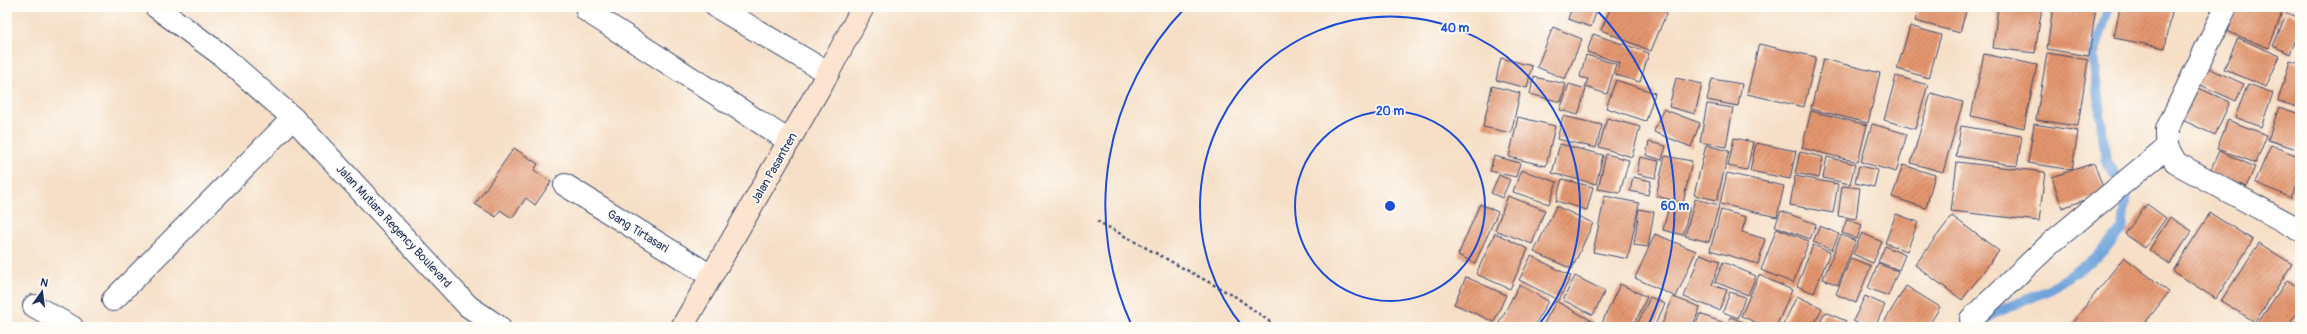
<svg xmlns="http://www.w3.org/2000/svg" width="2307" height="334" viewBox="0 0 2307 334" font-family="Pangolin,sans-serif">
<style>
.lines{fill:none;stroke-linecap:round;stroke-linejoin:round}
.stream{stroke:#70a3dc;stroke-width:10}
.building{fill:url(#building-hatch)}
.street-casing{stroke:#3c496e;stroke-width:24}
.secondary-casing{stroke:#3c496e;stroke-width:24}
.path{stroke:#3c496e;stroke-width:2.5;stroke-dasharray:3 3;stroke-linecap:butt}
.street{stroke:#fff;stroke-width:22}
.secondary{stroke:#fde4d0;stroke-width:22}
.ring{fill:none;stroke:#1d4ed8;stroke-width:2}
.labels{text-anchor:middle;stroke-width:3.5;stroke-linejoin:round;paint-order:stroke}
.street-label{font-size:12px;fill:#1b2f5e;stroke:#fdfcf7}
.centre{fill:#1d4ed8;stroke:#fdfcf7;stroke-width:2}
.ring-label{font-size:12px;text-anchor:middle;font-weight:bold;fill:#1d4ed8;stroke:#fdfcf7;stroke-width:3.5;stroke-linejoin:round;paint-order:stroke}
</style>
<defs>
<pattern id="building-hatch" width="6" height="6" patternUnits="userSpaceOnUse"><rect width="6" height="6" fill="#e4966e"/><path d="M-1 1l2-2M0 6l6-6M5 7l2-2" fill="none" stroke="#b87b5e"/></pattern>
</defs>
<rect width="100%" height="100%" fill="#fdfcf7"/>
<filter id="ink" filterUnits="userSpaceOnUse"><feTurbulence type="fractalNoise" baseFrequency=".025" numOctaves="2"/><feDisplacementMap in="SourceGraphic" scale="8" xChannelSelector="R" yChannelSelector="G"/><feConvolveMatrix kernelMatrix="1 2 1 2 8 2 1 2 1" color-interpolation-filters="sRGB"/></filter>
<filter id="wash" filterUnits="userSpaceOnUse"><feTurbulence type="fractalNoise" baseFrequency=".012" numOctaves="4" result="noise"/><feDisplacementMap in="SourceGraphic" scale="16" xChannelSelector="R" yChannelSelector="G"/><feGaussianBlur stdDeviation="0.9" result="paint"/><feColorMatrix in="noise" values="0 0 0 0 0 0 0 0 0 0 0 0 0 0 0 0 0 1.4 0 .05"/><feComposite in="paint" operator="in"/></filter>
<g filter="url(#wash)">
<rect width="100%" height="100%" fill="#f6dfc6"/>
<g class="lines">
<path class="stream" d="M1977,325l20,-13 52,-22 48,-33 25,-27 4,-37 -20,-32 -13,-104 16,-50"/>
</g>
<g id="blocks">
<path class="building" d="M1572,7h26l-7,20 -23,-8z
M1611,7h58l-18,44 -50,-21z
M1919,7h48l-7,26 -45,-12z
M1998,7h44l-7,46 -42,-5z
M2053,7h43l-7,49 -42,-7z
M2120,7h53l-8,41 -51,-10z
M2237,7h47l-15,41 -41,-16z
M2287,13l13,5v12l-10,24 -17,-8z
M1910,26l31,9 -12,43 -32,-9z
M1553,27l29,12 -17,40 -28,-12z
M1593,34l56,19 -9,29 -24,-7 4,-12 -33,-11z
M2238,38l42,18 -14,31 -42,-18z
M1759,44l57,13 -12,50 -57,-13z
M2047,53l41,7 -10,66 -42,-6z
M1984,54l53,11 -13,63 -53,-12z
M1586,55l30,9 -9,30 -22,-7 3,-8 -8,-2z
M1501,58l31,8 -5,22 -31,-8z
M1823,59l57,14 -12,50 -57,-14z
M2290,61l10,3v44l-22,-7z
M2202,65l42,19 -8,17 -42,-19z
M1896,76l32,9 -13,44 -31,-9z
M1534,77l32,7 -5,18 -31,-8z
M1676,78l26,6 -7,30 -26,-7z
M1712,79l30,5 -4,22 -31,-6z
M1616,80l39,13 -9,28 -40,-13z
M1569,84l17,5 -8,26 -18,-5z
M2248,84l25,9 -12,34 -26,-10z
M1492,86l28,7 -9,40 -28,-6z
M2194,86l36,16 -15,33 -35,-16z
M1931,93l32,9 -20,70 -32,-9z
M1707,104l26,4 -7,39 -26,-5z
M2279,107l21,7v36l-32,-10z
M1663,109l37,14 -9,24 -37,-15z
M1811,111l56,14 -9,37 -56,-14z
M1563,116l39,9 -6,23 -39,-9z
M1518,117l37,9 -9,40 -37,-9z
M1607,118l33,9 -8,30 -33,-10z
M2228,120l39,15 -11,28 -39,-14z
M1872,124l35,10 -11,38 -35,-10z
M2034,124l44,7 -6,39 -44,-7z
M1961,126l61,10 -5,30 -61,-10z
M1734,138l19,4 -6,28 -19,-4z
M1649,142l17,4 -4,14 -16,-5z
M1756,143l40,8 -6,28 -40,-8z
M1560,144l43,11 -7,29 -44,-11z
M1706,145l23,6 -12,49 -23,-5z
M2271,145l29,12v21l-9,20 -36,-16z
M514,148l24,16 -4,6 17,12 -16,23 -9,-7 -14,20 -12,-8 -4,7 -21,-13z
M2219,151l36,16 -9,20 -36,-16z
M1800,152l23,5 -4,21 -24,-5z
M1606,154l23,6 -9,33 -22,-4z
M1494,156l26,7 -4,14 -26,-6z
M1665,156l27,5 -9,42 -27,-7z
M1640,157l19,4 -3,17 -19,-4z
M1827,157l28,7 -5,20 -27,-6z
M1957,162l88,10 -6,49 -88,-10z
M2094,163l11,30 -43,15 -10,-31z
M1903,165l32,10 -9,33 -34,-11z
M1859,166l19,4 -4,17 -19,-4z
M1521,170l36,12 -8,22 -36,-12z
M1727,173l57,13 -7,31 -57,-13z
M1499,175l11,5 -8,18 -11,-5z
M1795,176l43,8 -5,29 -43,-8z
M1633,177l18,4 -3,14 -18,-4z
M1562,179l31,8 -6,23 -31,-9z
M1842,186l18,2 -4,31 -18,-3z
M1508,196l37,14 -13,34 -37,-14z
M1605,196l34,7 -11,56 -35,-7z
M1695,199l24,6 -10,37 -24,-6z
M1670,202l20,5 -7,28 -20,-5z
M1480,204l18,8 -23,51 -17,-8z
M2147,204l19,14 -21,30 -20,-14z
M1556,206l37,17 -21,46 -38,-17z
M1639,209l15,3 -6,35 -14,-2z
M1721,210l25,7 -4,15 23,7 -7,25 -48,-14z
M1781,211l35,13 -6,15 -35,-13z
M2210,213l43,27 -37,59 -43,-28z
M1896,214l22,8 -11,29 -22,-8z
M1952,216l47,35 -37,49 -47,-35z
M2170,217l22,14 -22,33 -21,-14z
M1847,219l15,6 -5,14 -15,-6z
M1820,226l19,8 -7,16 -19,-8z
M1777,228l32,13 -16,42 -32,-13z
M1495,233l33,16 -18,40 -34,-15z
M1862,233l20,9 -9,21 -20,-9z
M1655,234l41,17 -20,46 -41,-19z
M1841,235l15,6 -18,44 -15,-6z
M2259,243l33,21 -37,58 -34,-21z
M1813,245l17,7 -16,41 -17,-7z
M1885,246l20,9 -6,15 -21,-8z
M1700,254l20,7 -8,24 15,5 -8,20 -35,-13z
M1531,256l40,20 -12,24 -40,-20z
M2124,257l45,35 -27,35h-73z
M1851,258l20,8 -15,37 -20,-9z
M1723,262l33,14 -8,19 -33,-13z
M1878,264l20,7 -10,25 -20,-8z
M1759,275l33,15 -16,37h-10l-25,-11z
M1575,276l30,15 -12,24 -30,-15z
M1466,277l40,18 -12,27 -40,-18z
M2287,280l13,8v20l-12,19h-26l-5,-3z
M1620,284l27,13 -14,30h-33z
M1519,285l29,16 -14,26h-27l-8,-4z
M1906,286l34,21 -12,20h-47z
M1730,292l15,5 -7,21 -15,-6z
M1797,296l25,12 -9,19h-31z
M1865,296l20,9 -10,22h-9l-13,-6z
M1650,297l15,7 -11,23h-18z
M1673,297l27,10 -7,20h-32z
M1556,301l38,21 -3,5h-49z
M1825,312l21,9 -3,6h-25z
M1700,314l24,9 -1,4h-28z
M2300,315v12h-8z
M1730,317l26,10h-30z"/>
</g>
</g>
<g filter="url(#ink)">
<use href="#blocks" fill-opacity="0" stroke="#3c496e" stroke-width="1"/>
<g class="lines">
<defs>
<path id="street" d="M156,7l64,47 73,64 175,188 31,21
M717,7l111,66
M2226,7l-59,122v18l9,16 124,67
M587,11l202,130
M565,185l146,91
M113,300l180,-182
M34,306l38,21
M1971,319l80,-76 116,-96"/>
<path id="secondary" d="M682,327l146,-254 35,-66"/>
</defs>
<use href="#street" class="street-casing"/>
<use href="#secondary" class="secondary-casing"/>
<path class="path" d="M1097,221l139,76 41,30"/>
<use href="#street" class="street"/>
<use href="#secondary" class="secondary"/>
</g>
</g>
<g class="ring">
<circle cx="1390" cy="206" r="95"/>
<path d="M1243 327A190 190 0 1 1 1537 327"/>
<path d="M1132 326A285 285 0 0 1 1185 8M1595 8A285 285 0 0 1 1648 326"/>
</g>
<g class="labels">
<g class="street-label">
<text transform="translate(774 168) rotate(-60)" y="4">Jalan Pasantren</text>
<text transform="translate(394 226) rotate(47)" y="4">Jalan Mutiara Regency Boulevard</text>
<text transform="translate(638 231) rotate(32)" y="4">Gang Tirtasari</text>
</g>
</g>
<circle cx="1390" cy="206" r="6" class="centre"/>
<g class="ring-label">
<text x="1455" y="32">40 m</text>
<text x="1390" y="115">20 m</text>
<text x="1675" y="210">60 m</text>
</g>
<rect width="2307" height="334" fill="none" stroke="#fdfcf7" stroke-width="24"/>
<g transform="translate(42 292) rotate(14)" stroke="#fdfcf7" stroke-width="3" paint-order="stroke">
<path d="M0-3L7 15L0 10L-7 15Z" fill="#1b2f5e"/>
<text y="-6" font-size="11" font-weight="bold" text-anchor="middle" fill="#1b2f5e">N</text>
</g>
</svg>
